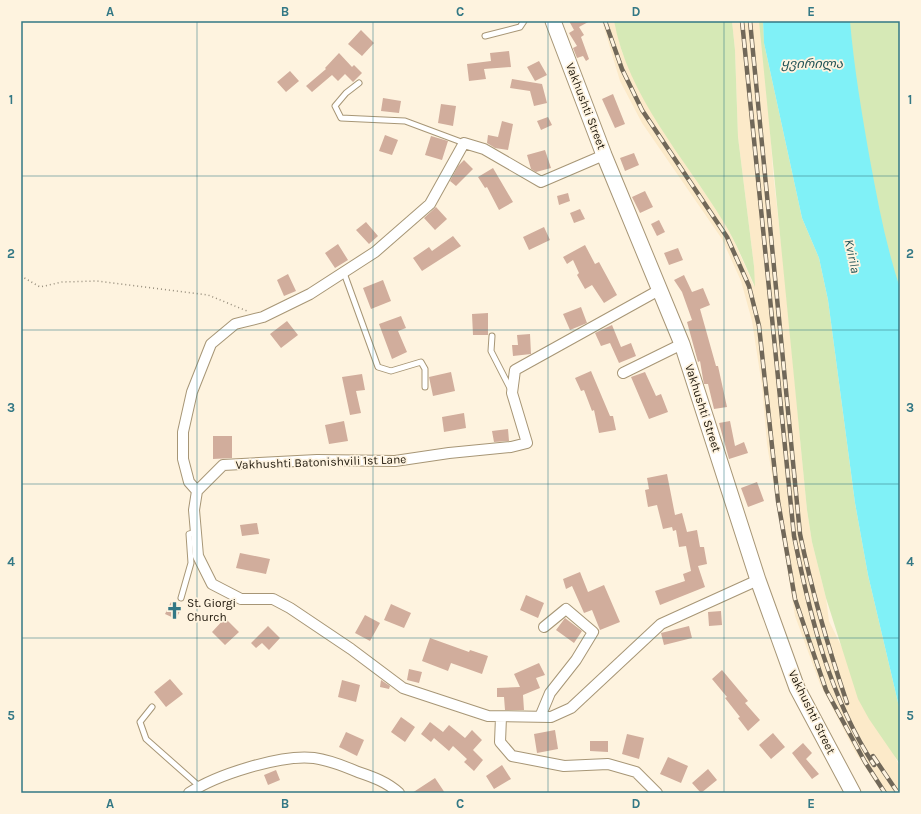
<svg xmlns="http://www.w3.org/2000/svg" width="921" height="814" viewBox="0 0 921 814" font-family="Karla,'Noto Sans Georgian',sans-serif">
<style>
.built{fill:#fceac9}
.green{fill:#d6e9b6}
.water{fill:#80f1f7}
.building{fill:#d1ad9c}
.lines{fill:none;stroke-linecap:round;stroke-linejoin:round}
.lane-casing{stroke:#a79676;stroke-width:7}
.street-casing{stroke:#a79676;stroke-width:12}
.secondary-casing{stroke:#a79676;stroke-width:17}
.path{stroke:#968d7c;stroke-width:1.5;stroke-dasharray:1 3;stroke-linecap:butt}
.lane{stroke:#fff;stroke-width:5}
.street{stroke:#fff;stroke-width:10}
.secondary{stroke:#fff;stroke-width:15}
.rail-casing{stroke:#716859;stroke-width:4.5}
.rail{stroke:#fef3df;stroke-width:3;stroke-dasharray:9;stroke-linecap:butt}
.grid{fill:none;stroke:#337885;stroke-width:1;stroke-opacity:0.55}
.labels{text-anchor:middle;stroke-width:3.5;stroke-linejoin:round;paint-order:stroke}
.street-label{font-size:12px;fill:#1c1509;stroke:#fef3df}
.poi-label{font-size:12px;fill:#1c1509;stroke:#fef3df;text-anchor:start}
.water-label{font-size:13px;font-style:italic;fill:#225457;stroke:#fef3df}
.neatline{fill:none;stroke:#337885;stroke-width:1.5}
.grid-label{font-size:13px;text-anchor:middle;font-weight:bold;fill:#337885}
</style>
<rect width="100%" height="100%" fill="#fef3df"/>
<path class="built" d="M602,21h12l8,31 16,34 21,39 64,95 11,21 20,45v-20l-16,-129 -3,-87 -3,-29h31l10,151 11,97 23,241 5,32 14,56 3,23 71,146v26h-18l-26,-40 -36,-69 -25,-68 -28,-172 -5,-58 -10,-65 -11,-40 -19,-42 -80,-116 -22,-42z"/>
<path class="green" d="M614,21h118l3,29 3,87 16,129 1,21c-10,-22 -19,-45 -32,-66 -39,-64 -95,-124 -109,-200z
M759,21h4l1,22 38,175 17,40 9,42 27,203 13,72 32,136v53l-31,-45 -11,-20 -32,-101 -14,-56 -5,-32z
M822,21h78v268l-34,-97z"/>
<path class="water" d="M763,21h87c4,47 12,93 20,139 8,43 16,86 30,128v423l-32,-136 -13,-72 -27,-203 -9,-42 -17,-40 -38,-175z"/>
<path class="building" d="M569,21h21l-11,6 5,8 -3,2 8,22 -3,2 -3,-5 -6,2 -4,-10 4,-2 -8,-13 5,-3z
M361,30l13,13 -12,13 -14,-12z
M509,51l2,16 -27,2 2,10 -17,2 -2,-17 24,-3 -1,-8z
M339,53l13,14 2,-2 8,8 -9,9 -8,-8 -7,7 -6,-6 -20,17 -6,-6 20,-17 -1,-1z
M539,61l8,14 -12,6 -8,-14z
M290,71l9,10 -13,11 -9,-10z
M512,79l30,5 5,19 -13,3 -4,-15 -20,-3z
M613,94l12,30 -10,4 -13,-29z
M383,98l18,3 -2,12 -18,-2z
M441,104l15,2 -3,20 -15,-3z
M548,117l4,8 -11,5 -4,-9z
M502,121l11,3 -5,26 -13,-2 -8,-5 1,-8 10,2z
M385,135l13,5 -6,15 -13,-4z
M431,136l17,5 -6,19 -17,-5z
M545,150l6,18 -15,4 -5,-3 -4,-14z
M634,153l5,12 -14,6 -5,-13z
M464,160l9,9 -17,17 -6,-5 8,-15z
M493,168l20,34 -14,8 -12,-23 -2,1 -7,-11z
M645,191l8,16 -13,6 -8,-16z
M568,193l2,8 -11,4 -2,-9z
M436,207l11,12 -12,11 -11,-12z
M580,209l5,10 -11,4 -4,-10z
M659,220l6,12 -8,4 -6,-12z
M366,222l12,14 -9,8 -13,-14z
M544,227l6,13 -21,10 -6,-13z
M453,236l8,10 -39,25 -9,-13 16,-11 3,4z
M338,244l10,16 -13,8 -10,-15z
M585,245l10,19 4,-2 18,33 -13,8 -12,-18 -7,4 -8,-14 2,-2 -6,-13 -6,4 -4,-7z
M678,248l5,12 -14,5 -5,-12z
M288,274l8,17 -12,5 -7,-16z
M684,275l8,17 11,-4 7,17 -10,4 16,57h2l9,41 -13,2 -6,-25h-4l-1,-5 -3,-18 -2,1 -11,-40 5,-2 -10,-28 -8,-12z
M383,280l8,21 -20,8 -8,-21z
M581,307l6,16 -17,7 -7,-16z
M488,313v22h-15l-1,-21z
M401,316l5,12 -8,3 9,21 -15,7 -13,-35z
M287,321l11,14 -17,13 -11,-14z
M612,325l9,22 10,-4 5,13 -17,7 -9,-20 -9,3 -6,-13z
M530,334l1,20 -18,2 -1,-11h6l-1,-10z
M591,371l19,45h3l3,14 -17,3 -5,-23 -2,1 -8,-21 -3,1 -6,-13z
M451,372l4,19 -22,5 -4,-19z
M645,372l11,24 5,-2 7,18 -19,7 -18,-42z
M362,374l3,16 -9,1 5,22 -11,2 -8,-38z
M464,413l2,15 -22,4 -2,-15z
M344,421l4,20 -19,3 -4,-19z
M730,421l5,25 9,-4 4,11 -19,6 -10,-36z
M508,429l1,12 -15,1 -2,-11z
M213,436h19v22l-19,1z
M667,474l8,41 7,-2 5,19 10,-2 3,17h4l3,17 -9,2 7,21 -45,18 -5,-14 30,-10 -2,-7 8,-3 -5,-25 -7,1 -3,-17 -3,1 -1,-4 -9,2 -6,-24 -9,2 -3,-17 4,-1 -2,-11z
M757,482l7,19 -16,6 -7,-19z
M257,523l2,11 -17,2 -2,-11z
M240,553l30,6 -4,15 -30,-6z
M580,572l8,20 16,-7 16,37 -20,8 -8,-20 -8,3 -12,-27 -6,3 -3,-10z
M526,595l18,8 -6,15 -18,-8z
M171,602l11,5 -6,12 -11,-5z
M391,604l20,9 -7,15 -20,-8z
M721,611l1,14 -13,1 -1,-14z
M365,615l15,8 -10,18 -15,-8z
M225,618l14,14 -14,13 -13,-13z
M565,618l17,13 -8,12 -18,-13z
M268,626l12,12 -11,12 -7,-7 -6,5 -5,-5z
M689,626l3,12 -28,7 -3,-12z
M430,638l39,14 1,-2 18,6 -6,18 -31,-11 -3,8 -26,-10z
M539,663l6,12 -9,3 4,10 -17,7 1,15h-19l-1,-13h-7v-9l23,-1 -6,-13z
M409,669l13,3 -3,11 -12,-3z
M722,670l26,31 -3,2 15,17 -12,11 -10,-13 2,-1 -15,-19 2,-1 -15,-18z
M170,679l13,15 -17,13 -12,-15z
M342,680l18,5 -4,17 -18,-5z
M381,680l9,6 -1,3 -9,-2z
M401,717l14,10 -10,15 -14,-10z
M430,722l13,10 6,-7 16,13 7,-8 10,10 -9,10 10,10 -9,11 -10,-9 3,-3 -14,-13 -4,5 -15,-13 -3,4 -10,-8z
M555,730l3,19 -21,4 -3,-19z
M346,732l18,8 -7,16 -18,-9z
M773,733l12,14 -14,12 -12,-14z
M627,734l17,4 -5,21 -17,-5z
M590,741h18v11l-18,-1z
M803,743l9,10 -6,6 13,15 -7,5 -20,-26z
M668,757l20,9 -7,17 -21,-9z
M502,765l9,14 -17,10 -8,-13z
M708,769l9,11 -16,13 -9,-10z
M276,770l4,10 -12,5 -4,-10z
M435,778l10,15h-33z"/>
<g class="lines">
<defs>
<path id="lane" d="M485,36l35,-9 4,-6
M359,83l-13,10 -11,13 6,12 64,3 59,22
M344,273l34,94 13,4 30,-9 4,7v18
M492,336l-1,15 20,39
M181,598l10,-35 -2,-29 7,-2
M152,707l-12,15 6,17 53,47"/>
<path id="street" d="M661,289l-146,81 -3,23 15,50 -16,4 -62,6 -54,8 -78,-1 -94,5 -26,26 -3,19 4,46 14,28 29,15h32l17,9 61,41 52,39 85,28 63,1 20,-9 90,-84 97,-44
M623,373l59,-29
M197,491l-8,-9 -6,-23v-27l9,-40 19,-48 24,-20 28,-7 47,-23 65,-42 55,-48 34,-61 20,6 57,33 63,-27
M501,717l-1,25 12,14 52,10 44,-2 28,8 21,21
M540,717l10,-24 26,-33 17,-28 -27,-23 -22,18
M189,793c27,-18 92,-39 125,-35 15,2 30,8 44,14 15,5 29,10 41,21"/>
<path id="secondary" d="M553,21l51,134 78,189 76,236 39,108 56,105"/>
</defs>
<use href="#lane" class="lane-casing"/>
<use href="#street" class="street-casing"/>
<use href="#secondary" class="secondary-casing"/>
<path class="path" d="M21,276l19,11 22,-5 35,-1 111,14 39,16"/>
<use href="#lane" class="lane"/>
<use href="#street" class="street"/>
<use href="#secondary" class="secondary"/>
<defs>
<path id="rail" d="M605,21l17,48 20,41 85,127 22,49 10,40 19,175 17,98 31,91 39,72 20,31
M742,21l52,515c16,80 35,160 80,229
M750,21l50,513c12,58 28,113 47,169
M873,756l25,37"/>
</defs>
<use href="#rail" class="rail-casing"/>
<use href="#rail" class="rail"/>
</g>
<path class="grid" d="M197,21v772M373,21v772M548,21v772M724,21v772M21,176h879M21,330h879M21,484h879M21,638h879"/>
<defs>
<symbol id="church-bare" viewBox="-9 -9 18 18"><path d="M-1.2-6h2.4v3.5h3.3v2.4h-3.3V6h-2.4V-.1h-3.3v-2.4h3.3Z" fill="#337885" stroke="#fef3df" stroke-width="2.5" paint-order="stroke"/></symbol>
</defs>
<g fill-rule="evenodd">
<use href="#church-bare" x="162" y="598" width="25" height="25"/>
</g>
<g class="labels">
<g class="street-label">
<text transform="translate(586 106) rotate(69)" y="4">Vakhushti Street</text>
<text transform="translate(703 408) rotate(72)" y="4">Vakhushti Street</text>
<text transform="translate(321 462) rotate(-2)" y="4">Vakhushti Batonishvili 1st Lane</text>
<text transform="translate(812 712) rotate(64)" y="4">Vakhushti Street</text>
</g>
<g class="poi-label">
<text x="187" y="607">St. Giorgi<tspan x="187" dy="14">Church</tspan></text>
</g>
<g class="water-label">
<text x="812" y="68">ყვირილა</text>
<text transform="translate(853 256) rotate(78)" y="5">Kvirila</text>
</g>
</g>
<rect width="921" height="814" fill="none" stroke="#fef3df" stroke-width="44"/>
<rect x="22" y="22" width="877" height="770" class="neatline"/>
<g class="grid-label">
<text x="110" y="16">A</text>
<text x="285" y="16">B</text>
<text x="460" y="16">C</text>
<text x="636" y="16">D</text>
<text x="811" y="16">E</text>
<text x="11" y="104">1</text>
<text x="910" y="104">1</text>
<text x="11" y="258">2</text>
<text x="910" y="258">2</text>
<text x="11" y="412">3</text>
<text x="910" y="412">3</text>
<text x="11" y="566">4</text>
<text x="910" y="566">4</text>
<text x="11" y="720">5</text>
<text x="910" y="720">5</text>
<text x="110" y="808">A</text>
<text x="285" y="808">B</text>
<text x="460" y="808">C</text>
<text x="636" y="808">D</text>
<text x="811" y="808">E</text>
</g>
</svg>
